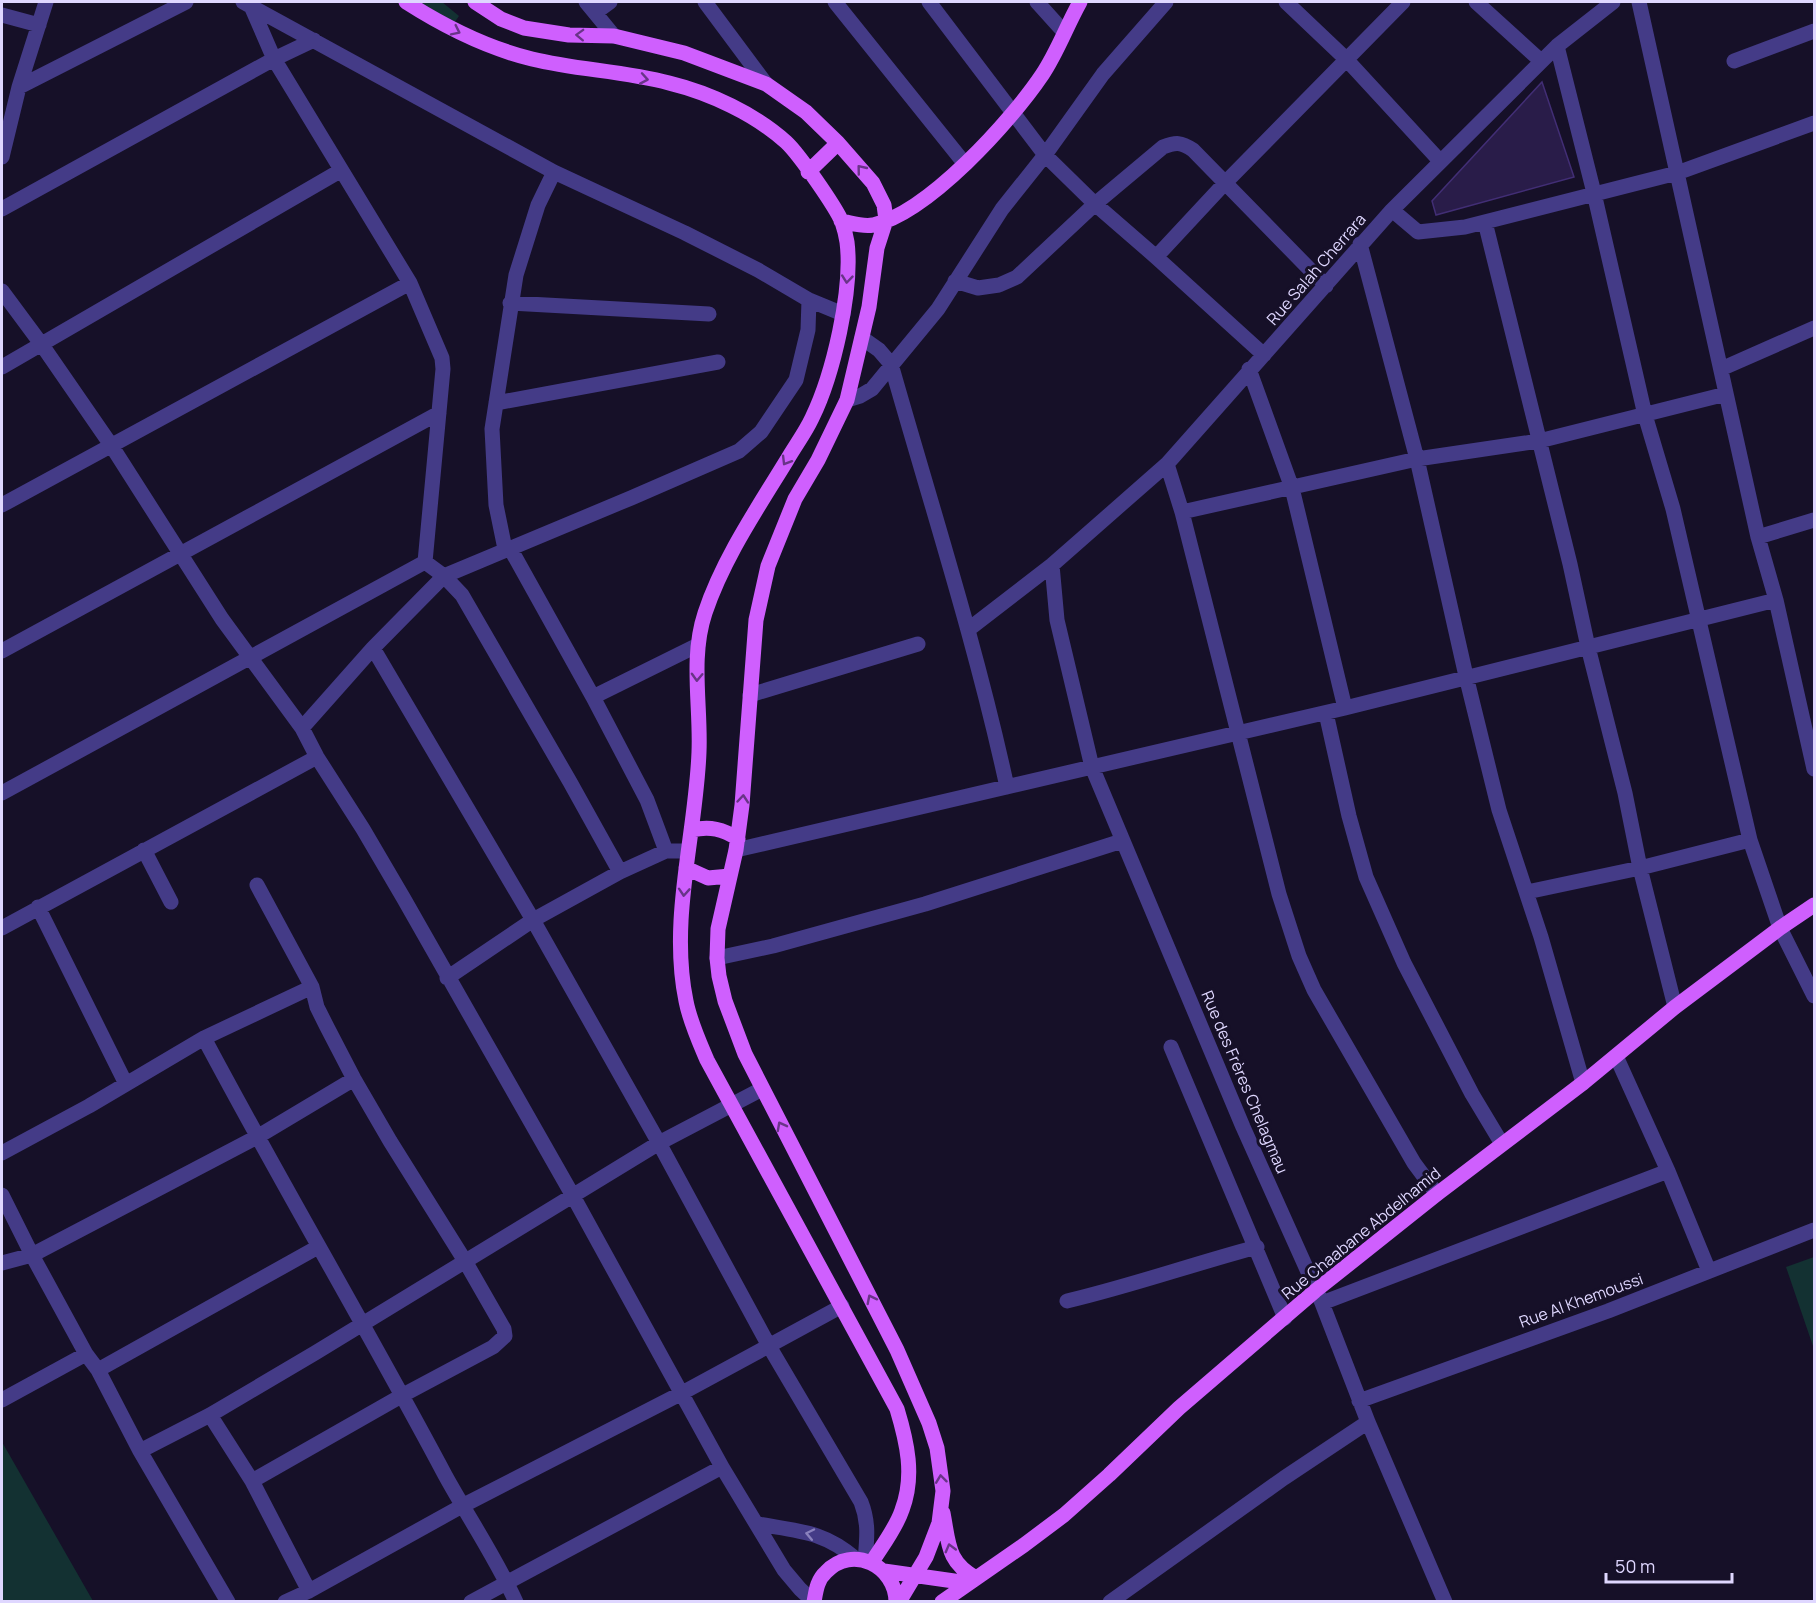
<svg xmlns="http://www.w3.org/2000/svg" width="1816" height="1603" viewBox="0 0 1816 1603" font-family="Manrope,sans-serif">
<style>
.green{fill:#133132}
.building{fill:#291c49;stroke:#422e75;stroke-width:1.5}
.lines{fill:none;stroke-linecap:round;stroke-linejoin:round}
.minor{stroke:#443b87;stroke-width:15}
.major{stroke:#cf5ffe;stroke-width:15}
.oneway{stroke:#693488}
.oneway2{stroke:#8a81bd}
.labels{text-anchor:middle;stroke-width:6;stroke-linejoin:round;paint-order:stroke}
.street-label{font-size:16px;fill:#dfd7ff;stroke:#161028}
</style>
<rect width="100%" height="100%" fill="#161028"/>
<path class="green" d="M415,2h27l17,14 -7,10z
M1814,1257v92l-28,-82z
M2,1442l91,159h-91z"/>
<path class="building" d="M1542,82l32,95 -138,38 -4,-14z"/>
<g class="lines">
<path class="minor" d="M243,2l311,170 131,61 73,37 51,30 -1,30 -12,50 -35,52 -22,19 -108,47 -187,78 -71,72 -71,80
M586,2l28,34
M705,2l61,82
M835,2l130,162
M929,2l116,153 50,49 61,53 108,98
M1037,2l27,30
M1286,2l60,57 94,102
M1476,2l65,59
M1639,2l119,535 18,63 38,169
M251,6l23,53 136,224 32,75 1,11 -18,193
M595,13l15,-11
M2,15l37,10
M1557,46l37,147 51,222 28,94 77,331 30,88 34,68
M1734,61l80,-30
M19,87l167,-85
M2,157l17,-70 27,-85
M2,209l272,-150 40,-19
M1392,210l26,22 47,-5 212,-54 137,-50
M1485,222l85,342 18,83 37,146 15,75 35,139
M1360,244l57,215 49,217 33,134 42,127 42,146
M1156,257l68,-73 179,-182
M955,281l23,7 21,-3 18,-8 78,-73 68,-57c13,-5 18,-5 30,3l133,136
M2,291l40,54 69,100 111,174 80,109 15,29 46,72 41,70 169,297 149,271 62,103 16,19 14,13
M809,300l34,14
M510,303l199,11
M862,338l17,12 12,14c40,141 85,280 116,423
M2,367l338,-196
M1249,369l43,119 53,220
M1721,369l93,-41
M847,400l13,-4 12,-7 66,-80 64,-100 43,-54 58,-81 63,-72
M496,403l222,-41
M1167,464l15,48 97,382 20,62 15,34 100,173 23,31
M2,505l408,-222
M1182,512l235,-53 122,-18 187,-47
M1758,537l56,-17
M510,548l83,149 54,103 19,51
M505,549l-9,-44 -4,-76 24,-154 22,-70 16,-33
M425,562l19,14 18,19 108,187 50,90
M1052,565l5,55 35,147 151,360 79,176 46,119 77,180
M969,629l83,-64 115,-101 225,-254 165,-164 56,-44
M373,648l160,272 126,223 110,203 92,156c8,20 6,37 4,58
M2,651l437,-238
M750,695l168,-51
M593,697l105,-52
M1326,713l23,103 17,61 38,86 68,131 30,50
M2,793l423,-231
M144,850l27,52
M736,850l609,-142 431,-108
M1527,892l113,-24 110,-28
M38,907l88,177
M2,928l315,-171
M717,958l56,-12 152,-42 197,-63
M447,978l86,-58 87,-48 46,-21h22
M204,1038c78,147 163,290 241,437 23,42 51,83 71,127
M1171,1047l114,271
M1616,1056l52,115 41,100
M2,1153l87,-47 115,-68 108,-51
M2,1195l30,60 54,99 12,16 42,81 88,151
M2,1263l30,-8 225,-118 97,-58
M1067,1301c64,-15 126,-37 190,-54
M1322,1303l346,-132
M98,1370l220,-123
M2,1400l84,-46
M1359,1401l249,-90 206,-81
M210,1415l42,66 57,110
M140,1451l70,-36 105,-62 344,-210 103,-54
M252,1481l151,-86 90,-48 12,-11 -1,-7 -39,-68 -75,-120 -36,-62 -27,-52 -10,-20 -5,-20 -55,-102
M758,1524c40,7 66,7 98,35
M285,1602l24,-11 153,-85 220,-113 160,-87
M471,1602l251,-135
M1110,1602l174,-124 84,-56"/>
<path class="major" d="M406,2c39,25 81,46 126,57 45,11 92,12 137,24 41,10 86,31 117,59 13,12 49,64 56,80 2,6 4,14 5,20 6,48 -14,133 -35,176 -7,15 -17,28 -25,42 -30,49 -64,99 -82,153 -15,45 -4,93 -6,139 -3,82 -30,167 -13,249 4,21 13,40 21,59l190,349c10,33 18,67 5,101 -6,18 -20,36 -30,52
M475,2l26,17 23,9 45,7 45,1 70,17 82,31 40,28 32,31 35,40 11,22 2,15 -9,28 -8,59 -22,93 -29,60 -23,39 -27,67 -12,54 -14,185 -6,45 -18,79 -1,29 2,18 6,25 20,53 152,296 32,73 8,25 6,43 -4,32 -13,34 -27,45
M808,172l30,-29
M841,221c11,2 21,6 32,4 55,-12 138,-104 169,-150 15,-22 25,-50 38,-73
M692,830c18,-4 31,-1 46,9
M686,868l22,10 22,-2
M943,1513c6,31 4,49 33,65
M884,1571l84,12
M814,1602c2,-11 3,-22 12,-30 26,-28 70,-6 70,30
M942,1602l82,-57 40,-30 45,-40 70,-67 136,-117 122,-97 146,-111 92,-76 105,-79 34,-23"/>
</g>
<defs><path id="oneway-chevron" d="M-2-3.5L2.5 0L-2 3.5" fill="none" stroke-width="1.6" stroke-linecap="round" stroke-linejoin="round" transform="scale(1.5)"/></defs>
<g class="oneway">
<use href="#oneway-chevron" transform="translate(456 31) rotate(26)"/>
<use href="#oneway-chevron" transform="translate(580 35) rotate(-178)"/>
<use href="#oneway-chevron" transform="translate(644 79) rotate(10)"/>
<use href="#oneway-chevron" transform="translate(861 169) rotate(-129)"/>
<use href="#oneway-chevron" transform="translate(847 279) rotate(96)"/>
<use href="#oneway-chevron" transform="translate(786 461) rotate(121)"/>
<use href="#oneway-chevron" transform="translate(697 677) rotate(92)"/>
<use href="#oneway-chevron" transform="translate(743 799) rotate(-85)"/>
<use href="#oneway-chevron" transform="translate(684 892) rotate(94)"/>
<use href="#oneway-chevron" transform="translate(781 1126) rotate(-118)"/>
<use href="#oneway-chevron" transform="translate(871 1299) rotate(-117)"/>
<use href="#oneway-chevron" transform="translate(941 1479) rotate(-97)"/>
<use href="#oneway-chevron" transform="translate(950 1548) rotate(-105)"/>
</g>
<use class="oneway2" href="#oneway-chevron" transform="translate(810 1534) rotate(-168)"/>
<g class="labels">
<g class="street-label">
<text transform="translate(1316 269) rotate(-49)" y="6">Rue Salah Cherrara</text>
<text transform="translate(1245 1082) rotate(67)" y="6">Rue des Frères Chelagmau</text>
<text transform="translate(1361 1233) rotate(-39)" y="6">Rue Chaabane Abdelhamid</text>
<text transform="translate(1581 1300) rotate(-20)" y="6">Rue Al Khemoussi</text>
</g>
</g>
<rect width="1816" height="1603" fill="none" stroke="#dfd7ff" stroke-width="6"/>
<path d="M1606 1573v9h126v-9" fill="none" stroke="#dfd7ff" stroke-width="3"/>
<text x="1615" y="1573" font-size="18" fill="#dfd7ff" stroke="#161028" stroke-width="4.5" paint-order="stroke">50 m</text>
</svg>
